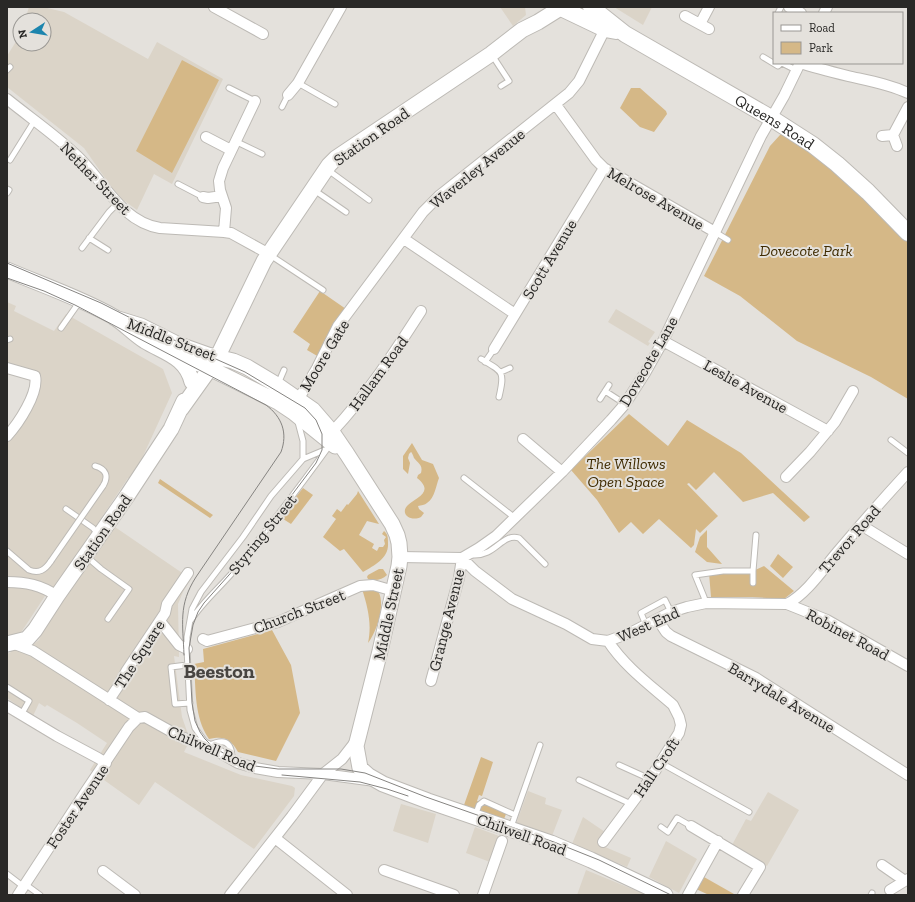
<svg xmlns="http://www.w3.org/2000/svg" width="915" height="902" viewBox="0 0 915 902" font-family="'Zilla Slab',serif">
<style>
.built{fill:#dbd4c8}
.green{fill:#d5b887}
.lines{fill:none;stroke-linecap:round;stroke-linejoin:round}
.lane-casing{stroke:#bdbab5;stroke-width:7}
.street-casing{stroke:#bdbab5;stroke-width:12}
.secondary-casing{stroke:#bdbab5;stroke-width:17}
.primary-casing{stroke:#bdbab5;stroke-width:18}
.lane{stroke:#fff;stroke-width:5}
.street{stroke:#fff;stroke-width:10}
.secondary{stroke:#fff;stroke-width:15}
.primary{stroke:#fff;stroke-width:16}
.tram{stroke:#868481;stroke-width:1}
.lane-bridge-casing{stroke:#bdbab5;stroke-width:7;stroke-linecap:butt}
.lane-bridge{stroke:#fff;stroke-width:5}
.labels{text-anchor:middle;stroke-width:4;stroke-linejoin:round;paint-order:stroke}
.street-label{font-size:16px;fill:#292826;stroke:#e4e1dc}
.park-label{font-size:16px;font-style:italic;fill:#3f2b01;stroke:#e4e1dc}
.district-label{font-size:20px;font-weight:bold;fill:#484541;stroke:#e4e1dc}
</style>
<rect width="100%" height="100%" fill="#e4e1dc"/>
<path class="built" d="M29,7h14l21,5 84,47 9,-17 66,37 -51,105 -18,-10 -17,36 -14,-10 -11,-12 -28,-40 -77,-61v-31l13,-21v9h24v-24h-19z
M500,7h25l1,8 -13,11z
M614,7h38l-9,18z
M7,302l9,4 -2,5 40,20 12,-17 97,55 9,24 -34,74 -8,11h-2l-36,54 2,2 -44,63 -5,-1 -25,38 -13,2v-195l30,-57 -30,-18z
M616,309l39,23 -7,10 2,1 -2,3 -40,-24z
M112,525l79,54 -8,13 -5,12 1,53 -5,-1 8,61 8,23 -6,12 57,23 51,11 3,2 -1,8 -40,53 -99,-67 -16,23 -49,-35 17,-27 -30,-20 -30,-18 -2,2 -6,-4 -6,13 -26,-18v-44l4,-2v-2l19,-3 9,-7 7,-15z
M528,791l18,7 -1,6 17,6 -10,26 -36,-12z
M768,792l31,18 -32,56 -35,-21 14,-26 5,2z
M401,804l35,10 -8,29 -35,-12z
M583,817l22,15 -7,12 33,14 -4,9 -55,-23z
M475,827l24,9 -9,26 -24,-9z
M666,841l31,18 -18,34 -30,-16z
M586,870l51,21 9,4h-69z"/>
<path class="green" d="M182,60l37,20 -47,93 -36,-22z
M631,88h9l26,23 1,3 -13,18 -14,-5 -20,-19z
M780,135h9l53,41 35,32 31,33v158l-37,-22 -74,-36 -57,-45 -36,-20 66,-130z
M320,291l26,18 -27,48 -12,-7 3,-6 -17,-12z
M629,414l39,32 19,-26 54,33 69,64 -6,5 -31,-29 -30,9 -29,-30 -18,18 -7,-7 -2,1 31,32 -18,17 -4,-4 -2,16 -3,3 -32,-29 -16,15 -12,-12 -12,11 -22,-33 -26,-30z
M412,443l10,17 11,4 6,14c-3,7 -4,20 -12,25 -2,2 -6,2 -9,3l1,3 5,4 -3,4c-10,5 -21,-3 -14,-11 7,-8 29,-13 10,-28l1,-3 3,-2c2,-8 -2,-9 -7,-15 0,0 -2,-6 -3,-6l-2,2 -1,4 2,5 -2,11 -5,-5v-13z
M160,479l53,36 -3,3 -52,-35z
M303,488l10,7 -22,29 -11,-7z
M358,491l21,33 -12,-3 -8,14 15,9 -2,4 5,3 2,-4h4l2,-3 -1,-4 2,-3 -4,-3 2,-3c4,3 4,7 4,12 1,15 -13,22 -25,29l-19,-23 -4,2 -17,-14 13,-18 -4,-3 5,-7 4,3 6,-8 1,1 9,-11z
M707,530v17l15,17 -15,-2 -12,-10 5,-15z
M778,554l15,13 -10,11 -13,-12z
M764,566l30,25 -10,8 -32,-2h-41l-2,-24 44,-2z
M379,569h4l4,6c-5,5 -12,6 -19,4l-1,-2 1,-2z
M366,588l12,3c8,13 -1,40 -10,52 4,-19 0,-35 -6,-54z
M272,630l19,35 9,48 -24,48 -38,-9c-8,-14 -14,-16 -29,-13 -15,-22 -13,-49 -15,-75l10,-2 -1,-13z
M481,757l12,5 -11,34 -3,-1 -2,6 22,8 7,5 -2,5 -40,-14z
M704,877l30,17v1h-25l-13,-6z"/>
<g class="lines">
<defs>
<path id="lane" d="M778,13l3,-6
M492,55l17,26 -8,5
M763,57l15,9 3,-3
M782,63l14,7
M7,70l3,-3
M298,83l37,21
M229,88l26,13
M282,107l6,-12
M235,141l27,13
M10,160l25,-40
M328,170l41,30
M178,184l25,13
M7,189l2,1 -2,3
M314,190l32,22
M715,232l13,8
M89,238l19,12
M82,248l27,-36 9,-9
M270,255l53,35
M61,328l19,-27
M7,340l3,-1
M481,359c22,13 24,12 18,38
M485,362l9,-13
M501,372l9,-4
M278,384l6,-14
M605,391l20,13
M600,399l9,-14
M298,422l5,19v18
M891,440l17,13
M95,466c11,3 14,10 8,20
M464,478l51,40
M66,509l27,19 5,6
M7,551l22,19c10,4 16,0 22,-9
M472,555c24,2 29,-22 47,-17l26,26
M86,556l15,13 28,20 -21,30
M753,583v-12
M706,603l-2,-6 -9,-22 28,-4h30l3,-36
M191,620c13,-20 32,-35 47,-54 30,-38 60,-77 89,-117
M646,625l-5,-12 24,-13 6,12
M187,665l-16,2 4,37 15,-1
M7,687l22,14 -8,14
M232,759c0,-20 -10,-20 -24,-13l-13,-18 -5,-18 -3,-61v-12l5,-28 9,-17 42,-55 28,-41 32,-37 24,-10
M661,763l88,49
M619,765l31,14
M579,780l52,24
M475,816l4,-11 5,-4 31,14
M511,827l29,-82
M661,827l7,5 9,-14 14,8
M7,874l17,13
M25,884l15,11
M871,895l1,-2"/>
<path id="street" d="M214,7l49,27
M789,7l12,6
M824,13l3,-6
M685,16l24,13
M700,24l9,-17
M800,63c16,5 32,9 48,13 22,5 40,8 60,17
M288,95l10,-12 43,-76
M7,99c22,18 46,34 67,54 29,25 45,68 86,75l64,4 7,1 38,21
M556,105l40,55 8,8 111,64
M893,135l15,-28
M882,136l11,-1 4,11
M206,137l25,13
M203,197l5,1 14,-2
M224,232l2,-24 -6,-18 -1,-9 4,-13 32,-67
M404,239l111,75
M663,341l165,90
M494,349l110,-181
M7,368l28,8c4,17 -17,48 -28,60
M298,400l19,-32 21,-42 85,-114 16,-16 130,-103 10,-12 26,-52
M332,432c35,-37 62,-79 89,-121
M523,439l39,33
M786,477l24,-25 25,-30 18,-31
M861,525l47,29
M400,557l62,1 17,-10 17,-12 66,-64 49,-52 14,-16 20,-31 18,-32 98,-205 23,-40 16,-33
M462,558l13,13 37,28 54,25 26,15 16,2 24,-9 39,-20 16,-5 19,-4 81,1 40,16 81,46
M7,582c19,0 34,3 50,14
M787,604c21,-11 38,-38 53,-55 22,-26 45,-52 68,-77
M658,620l8,12 5,4 85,42 152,97
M160,621l19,24 8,4
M203,639l4,2 71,-19 82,-36 13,-1 21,6
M12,643l21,8 105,67 7,-1 36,20 27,9 30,17 17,5 23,4 45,2 52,7
M431,681l28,-103 3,-20
M109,700l8,-12 10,-18 38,-57 2,-9 21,-31
M7,706l50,30 41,22 8,5
M691,826l69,41 -17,28
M275,838l72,57
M603,842l47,-63 29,-46 2,-8 -2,-8 -6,-12c-23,-20 -48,-38 -65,-64
M882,865l23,16
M384,870l70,25
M103,871l32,24
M890,890l18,-11
M18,895l68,-104 43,-64 9,-9
M230,895l62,-79 31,-42 19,-15 14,-18
M483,895l19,-54
M688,895l30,-54"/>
<path id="secondary" d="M7,270c35,15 74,28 107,47 11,7 20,17 31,24 20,12 41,16 47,41
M115,318l26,8 36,18 31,11 25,6 14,6 30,18 36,25 19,22 15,22 45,70 5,11 2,8 1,14 -1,9 -19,85 -24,95 4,22 9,8 14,8 45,17 123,42 40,17 74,35
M176,357l27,8 75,37 15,10 42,34
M181,409l35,-49 48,-99 65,-96 7,-7 155,-104 31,-24 16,-8 24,-15
M7,644l20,-5 8,-9 22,-34 70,-100 44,-67 13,-28"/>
<g id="primary">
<path d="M559,7l46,22 11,2"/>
<path id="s1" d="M591,7l34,27 146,84 42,27 24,19 31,28 40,41"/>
</g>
</defs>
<use href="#lane" class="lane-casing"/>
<use href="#street" class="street-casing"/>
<use href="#secondary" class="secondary-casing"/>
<use href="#primary" class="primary-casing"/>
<use href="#lane" class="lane"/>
<use href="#street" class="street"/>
<use href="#secondary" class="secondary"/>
<use href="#primary" class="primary"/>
<path class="tram" d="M7,263l94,40 81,41 63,28 60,36 11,12 6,14v16l-6,13 -71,94 -41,46 -6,9 -5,13 -4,23 3,55 3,18 5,11 5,7 8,8 12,7 30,12 23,3h63l24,4 61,24 128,45 45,18 72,35
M7,278l37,13 31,14 191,100c16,12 22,28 15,47l-85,125c-18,28 -13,47 -12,78
M282,775l78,7 27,7 21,7"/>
<defs>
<path id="lane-bridge" d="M51,561l52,-75"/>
</defs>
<use href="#lane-bridge" class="lane-bridge-casing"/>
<use href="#lane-bridge" class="lane-bridge"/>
</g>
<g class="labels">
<g class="street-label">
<text dy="6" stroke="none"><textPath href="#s1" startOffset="217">Queens Road</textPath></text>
<text transform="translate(371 136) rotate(-35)" y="6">Station Road</text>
<text transform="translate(477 168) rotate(-39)" y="6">Waverley Avenue</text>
<text transform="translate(96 178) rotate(46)" y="6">Nether Street</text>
<text transform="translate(656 198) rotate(30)" y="6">Melrose Avenue</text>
<text transform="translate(549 259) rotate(-59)" y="6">Scott Avenue</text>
<text transform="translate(172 339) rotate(21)" y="6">Middle Street</text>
<text transform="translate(324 355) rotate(-59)" y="6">Moore Gate</text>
<text transform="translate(648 361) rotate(-60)" y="6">Dovecote Lane</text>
<text transform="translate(378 373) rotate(-54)" y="6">Hallam Road</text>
<text transform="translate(746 386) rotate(29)" y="6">Leslie Avenue</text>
<text transform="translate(102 532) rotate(-55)" y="6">Station Road</text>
<text transform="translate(262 534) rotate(-51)" y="6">Styring Street</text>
<text transform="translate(849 539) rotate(-49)" y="6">Trevor Road</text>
<text transform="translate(299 611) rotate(-21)" y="6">Church Street</text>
<text transform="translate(388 614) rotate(-78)" y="6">Middle Street</text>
<text transform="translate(446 620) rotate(-76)" y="6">Grange Avenue</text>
<text transform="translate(648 624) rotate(-24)" y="6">West End</text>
<text transform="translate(848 634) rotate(28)" y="6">Robinet Road</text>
<text transform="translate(139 654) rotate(-57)" y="6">The Square</text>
<text transform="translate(782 697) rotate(31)" y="6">Barrydale Avenue</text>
<text transform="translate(212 748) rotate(23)" y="6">Chilwell Road</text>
<text transform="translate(656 767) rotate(-56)" y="6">Hall Croft</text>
<text transform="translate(77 806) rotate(-56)" y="6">Foster Avenue</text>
<text transform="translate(522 834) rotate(20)" y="6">Chilwell Road</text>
</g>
<g class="park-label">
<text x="806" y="256">Dovecote Park</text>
<text x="626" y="469">The Willows<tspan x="626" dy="18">Open Space</tspan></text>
</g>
<g class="district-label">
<text x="219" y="678">Beeston</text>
</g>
</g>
<rect width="915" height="902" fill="none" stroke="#292826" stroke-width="16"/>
<rect x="773" y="12" width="130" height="52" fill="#e4e1dc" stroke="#999793"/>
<rect x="781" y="25" width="20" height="6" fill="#ffffff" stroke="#999793"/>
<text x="809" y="32" font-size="12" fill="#292826">Road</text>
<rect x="781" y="42" width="20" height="12" fill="#d5b887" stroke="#999793"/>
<text x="809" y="52" font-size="12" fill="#292826">Park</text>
<g transform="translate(32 32) rotate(258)"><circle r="19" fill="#e4e1dc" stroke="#999793"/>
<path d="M0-3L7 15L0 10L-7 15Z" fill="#1c85ae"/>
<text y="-6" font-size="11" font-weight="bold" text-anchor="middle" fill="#292826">N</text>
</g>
</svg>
